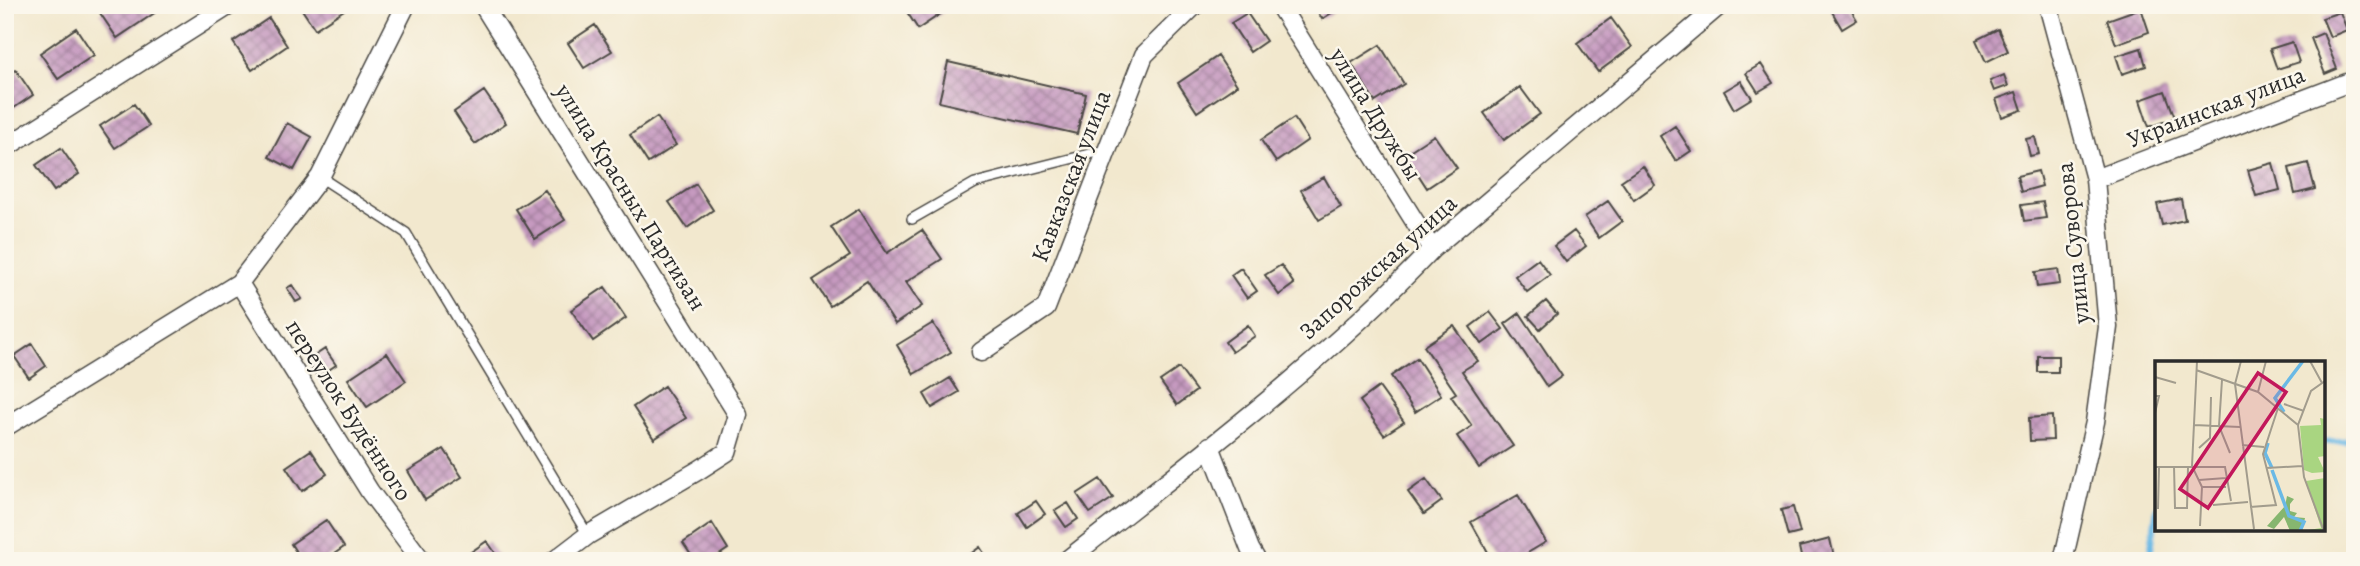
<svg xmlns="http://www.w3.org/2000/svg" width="2360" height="566" viewBox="0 0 2360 566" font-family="Alegreya,serif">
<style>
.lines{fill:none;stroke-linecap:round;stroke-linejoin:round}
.stream{stroke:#6ab9e5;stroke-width:6}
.building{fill:url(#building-cross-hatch)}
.lane-casing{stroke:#494743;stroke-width:12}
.street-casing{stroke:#494743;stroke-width:21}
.lane{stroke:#fff;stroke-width:9}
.street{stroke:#fff;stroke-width:18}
.labels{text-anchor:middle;stroke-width:5;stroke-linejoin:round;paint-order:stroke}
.street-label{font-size:24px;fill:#2b2b2b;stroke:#fbf7ec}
.inset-river{fill:none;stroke:#6ab9e5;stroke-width:3.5}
.inset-road{fill:none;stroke:#a29c8d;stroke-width:2}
.view{fill:#c2185b;fill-opacity:0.15;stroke:#c2185b;stroke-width:3.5}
.inset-edge{fill:none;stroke:#2b2b2b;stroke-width:3.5}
</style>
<defs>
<pattern id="building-cross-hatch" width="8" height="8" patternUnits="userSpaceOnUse" patternTransform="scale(1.75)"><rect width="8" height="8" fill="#c69ac0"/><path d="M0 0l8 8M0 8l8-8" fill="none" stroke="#a17e9c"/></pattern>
</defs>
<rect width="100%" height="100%" fill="#fbf7ec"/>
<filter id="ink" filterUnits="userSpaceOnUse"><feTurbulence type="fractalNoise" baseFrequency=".0143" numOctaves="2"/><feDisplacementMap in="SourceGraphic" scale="14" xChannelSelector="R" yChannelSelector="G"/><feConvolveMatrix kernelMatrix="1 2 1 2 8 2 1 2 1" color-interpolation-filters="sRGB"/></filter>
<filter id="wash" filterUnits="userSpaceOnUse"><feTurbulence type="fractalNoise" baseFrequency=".00686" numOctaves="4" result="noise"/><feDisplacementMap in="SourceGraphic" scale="28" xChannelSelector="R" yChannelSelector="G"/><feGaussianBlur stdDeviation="1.57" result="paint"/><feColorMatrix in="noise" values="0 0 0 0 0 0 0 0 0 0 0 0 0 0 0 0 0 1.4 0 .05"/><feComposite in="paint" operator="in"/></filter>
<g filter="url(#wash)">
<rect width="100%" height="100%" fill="#f2e8ce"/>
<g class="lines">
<path class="stream" d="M2323,442l32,-2
M2149,561l8,-53"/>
</g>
<g id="blocks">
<path class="building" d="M111,5h41l4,7 -39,26 -17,-25z
M299,5h42l3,5 -29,19z
M917,5h37l-36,24 -11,-17z
M1314,5h30l-22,14z
M1840,5h8l9,15 -15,9 -11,-19z
M2141,8l8,24 -33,12 -9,-24z
M2340,12l7,18 -17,7 -8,-19z
M1247,13l19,28 -16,11 -19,-29z
M269,18l18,28 -35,24 -19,-28z
M1611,18l21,29 -34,25 -21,-29z
M595,25l17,26 -28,17 -16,-25z
M76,28l18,27 -36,24 -18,-26z
M1998,29l10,22 -22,11 -10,-22z
M2323,33l14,36 -12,5 -14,-36z
M2292,42l7,20 -22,7 -7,-20z
M1380,45l24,39 -29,18 -24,-39z
M2141,48l5,18 -24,8 -6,-18z
M1218,56l19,29 -40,27 -19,-29z
M948,62l138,32 -9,40 -138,-32z
M1761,64l12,19 -15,9 -12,-19z
M16,70l17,25 -28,19v-37z
M2004,75l4,11 -14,5 -4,-10z
M1741,81l11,17 -18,11 -10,-18z
M1520,87l20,27 -36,26 -20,-27z
M484,91l22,32 -31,21 -21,-32z
M2165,91l10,27 -26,9 -9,-27z
M2016,92l6,18 -20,7 -6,-18z
M134,104l15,22 -34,22 -15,-22z
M657,117l19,28 -28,18 -18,-28z
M1294,118l14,22 -32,22 -15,-22z
M287,123l25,14 -18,33 -25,-13z
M1675,126l16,25 -15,10 -16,-25z
M1434,135l23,33 -30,20 -22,-34z
M2035,137l4,17 -9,2 -4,-17z
M61,148l18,26 -25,17 -18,-26z
M2273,163l7,27 -24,6 -8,-26z
M2308,163l7,26 -20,5 -6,-26z
M1643,166l12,19 -21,15 -13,-19z
M2038,171l4,15 -21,6 -4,-16z
M1324,177l17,30 -22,13 -18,-30z
M696,184l17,26 -26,18 -18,-26z
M545,190l20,30 -30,19 -19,-30z
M2181,199l4,21 -23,5 -5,-21z
M1608,201l14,20 -23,17 -14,-21z
M2043,202l3,16 -22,3 -3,-16z
M859,209l28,44 35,-23 20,29 -36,23 16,24 -27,18 -28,-43 -37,25 -17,-26 37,-24 -19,-29z
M1574,231l12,15 -20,16 -12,-16z
M1538,259l12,16 -23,17 -12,-16z
M1281,265l13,19 -15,11 -14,-20z
M1241,268l16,23 -10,7 -16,-23z
M2058,269l2,15 -23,3 -2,-15z
M292,285l10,14 -6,3 -9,-14z
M605,287l21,31 -33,23 -22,-31z
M1546,301l11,13 -17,15 -12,-13z
M1490,312l13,17 -21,15 -12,-17z
M1520,313l42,63 -15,11 -42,-63z
M933,323l18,29 -37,22 -17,-29z
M1248,325l7,11 -23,16 -7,-10z
M1454,326l24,35 -16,10 51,75 -34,22 -22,-32 15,-10 -21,-30 5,-3 -32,-47z
M32,344l14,22 -17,12 -15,-22z
M325,349l11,16 -18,12 -11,-16z
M387,353l19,28 -39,26 -19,-28z
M2038,356h20v16h-20z
M1417,358l24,37 -26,17 -24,-36z
M1179,368l17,23 -19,14 -17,-24z
M950,378l9,14 -27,16 -8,-14z
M664,386l22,32 -32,21 -21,-32z
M1379,387l25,35 -20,13 -24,-34z
M2052,416l1,24 -23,1 -1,-23z
M444,449l18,28 -37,23 -17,-29z
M311,450l16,24 -25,17 -16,-24z
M1100,479l13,19 -23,15 -13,-19z
M1426,479l16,22 -18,13 -16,-22z
M1518,495l28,47 -32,19h-21l-22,-39z
M1036,501l9,13 -18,13 -9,-14z
M1068,503l10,16 -12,8 -11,-16z
M1793,507l7,26 -12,3 -7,-26z
M326,520l18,27 -20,14h-22l-11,-17z
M712,523l16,26 -18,12h-15l-12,-18z
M1830,539l4,18 -17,4h-15l-3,-14z
M487,541l14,20h-43z
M980,547l9,14h-28z
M1886,556l1,5h-27v-2z"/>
</g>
</g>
<g filter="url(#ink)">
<use href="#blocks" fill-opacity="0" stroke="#494743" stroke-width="2"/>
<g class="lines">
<defs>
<path id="lane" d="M320,177l86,56 182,302
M912,219l63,-36 131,-33"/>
<path id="street" d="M483,5l255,410 -11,37 -28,18 -111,65 -34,26
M1279,5l153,244
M2048,5l47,174 13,148 -13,95 -32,139
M5,148l225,-143
M2095,179l260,-99
M239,283l131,209 52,69
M981,352l65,-44 98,-253 51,-50
M5,427l234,-144 81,-106 86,-172
M1210,446l40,103 7,12
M1066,561c125,-99 256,-196 366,-312l288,-244"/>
</defs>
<use href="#lane" class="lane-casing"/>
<use href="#street" class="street-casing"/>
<use href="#lane" class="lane"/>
<use href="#street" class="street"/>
</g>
</g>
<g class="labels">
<g class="street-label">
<text transform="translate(2216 107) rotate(-21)" y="8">Украинская улица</text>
<text transform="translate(1376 114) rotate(58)" y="8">улица Дружбы</text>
<text transform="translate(1071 176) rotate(-69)" y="8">Кавказская улица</text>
<text transform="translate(631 197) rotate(58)" y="8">улица Красных Партизан</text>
<text transform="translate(2073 243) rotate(-96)" y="8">улица Суворова</text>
<text transform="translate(1378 267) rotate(-42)" y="8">Запорожская улица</text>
<text transform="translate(349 410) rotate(57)" y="8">переулок Будённого</text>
</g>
</g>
<g transform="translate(2155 361)">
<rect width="170" height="170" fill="#f2e8ce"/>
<path d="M165,57l5,1v37l-7,1 7,15 -13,1 -8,-3 -4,-44 21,-1zM170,117v53h-23l19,-3 -15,-47z" fill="#a9d581"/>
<path d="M132,135l7,3 -4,5v7l7,2 -3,4 11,1 -3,13h-12l-6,-14 -10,12 -7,-3 18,-20z" fill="#86b66f"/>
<path class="inset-river" d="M129,51l-9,-14 28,-37M113,82l-3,10 7,15M117,109l17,46 15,6 -4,9"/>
<path class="inset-road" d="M42,0l-5,105 10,21 -2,39M86,0l-6,23 19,145M155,0l12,22M41,9l62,22 40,33M0,16l21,6M67,19l-3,46 11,27M103,31l8,-31M0,35h4l-4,17M129,43l20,7M39,64l46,2M87,84l22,2M44,87l11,-10 1,-41M19,105l1,42h12l1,-41M0,106h70l6,34M111,107l36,-2M44,119l27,-2M47,126h24M58,144l35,-3M95,146l26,-2 -13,-51 15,-46M3,148l1,-42M169,170l-20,-54 -6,-52 13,-34 14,-10"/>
<path class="view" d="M103,12l28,19 -78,116 -28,-19z"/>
<rect width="170" height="170" class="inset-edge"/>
</g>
<rect width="2360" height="566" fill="none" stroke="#fbf7ec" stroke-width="28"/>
</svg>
